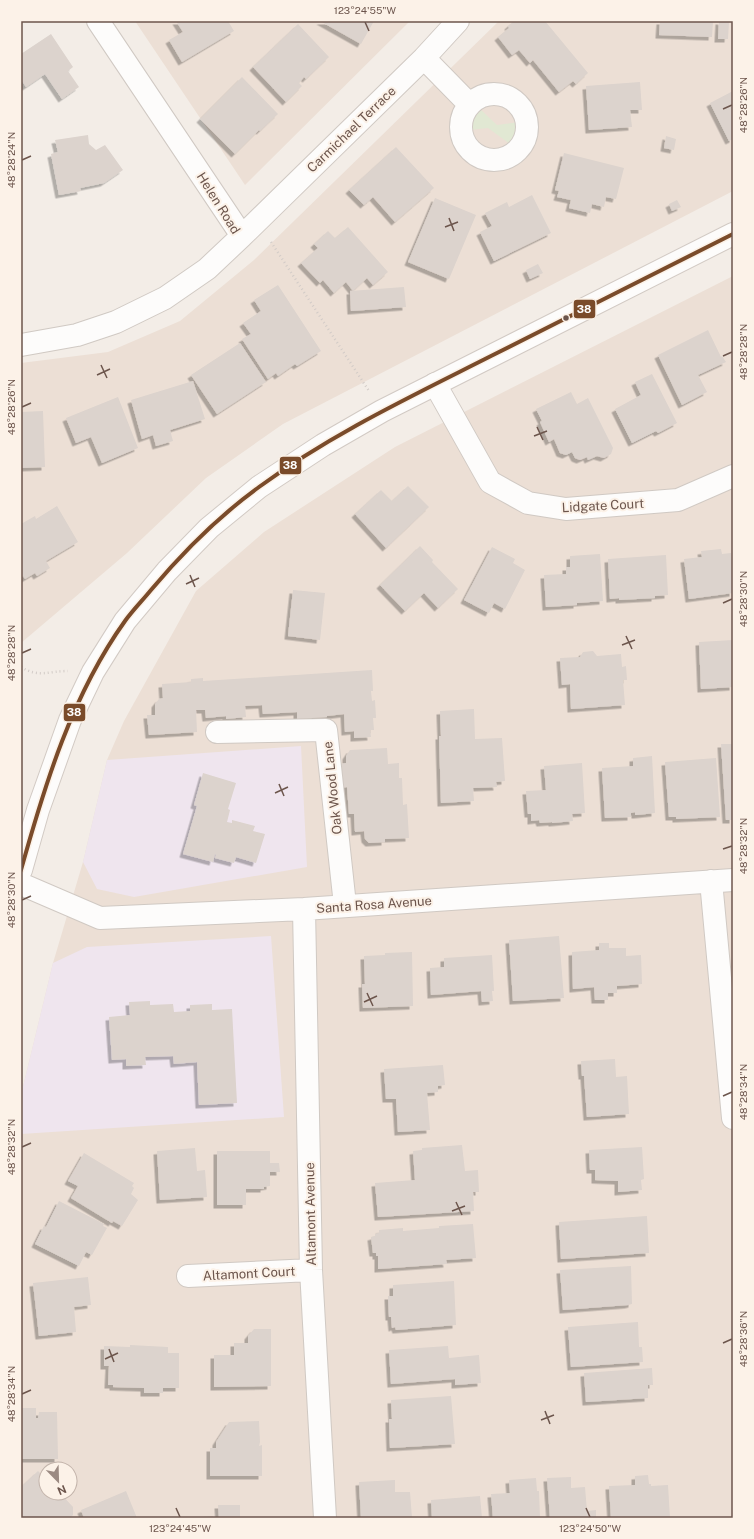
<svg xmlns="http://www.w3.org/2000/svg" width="754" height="1539" viewBox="0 0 754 1539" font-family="'Public Sans',sans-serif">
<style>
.residential{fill:#ecdfd5;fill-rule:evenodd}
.education{fill:#efe5ee}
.green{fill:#e1e8d3}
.building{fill:#dcd3cd;filter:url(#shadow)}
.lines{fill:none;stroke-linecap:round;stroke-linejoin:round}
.minor-casing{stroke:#d0c9c3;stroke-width:24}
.secondary-casing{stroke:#d2cac4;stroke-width:24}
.path{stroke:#d2cbc7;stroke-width:2.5;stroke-dasharray:1 3;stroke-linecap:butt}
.minor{stroke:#fdfcfb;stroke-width:22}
.secondary{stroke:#fdfcfb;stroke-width:22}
.bus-1-casing{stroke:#fcf2e8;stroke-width:7}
.bus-1{stroke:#7a4b2a;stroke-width:4}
.ticks{fill:none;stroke:#6c554c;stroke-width:1.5}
.bus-dot{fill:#6c554c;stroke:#fcf2e8;stroke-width:1.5}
.labels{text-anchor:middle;stroke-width:4;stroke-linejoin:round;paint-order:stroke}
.street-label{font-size:13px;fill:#6c554c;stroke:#fcf2e8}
.line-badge{stroke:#fcf2e8;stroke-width:1.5}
.badge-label{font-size:11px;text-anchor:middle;font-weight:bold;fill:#fff}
.neatline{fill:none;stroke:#6c554c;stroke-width:1.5}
.ticks-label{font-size:10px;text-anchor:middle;fill:#6c554c}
</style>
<defs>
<filter id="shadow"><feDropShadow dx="-3.5" dy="3.5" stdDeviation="0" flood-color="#0004"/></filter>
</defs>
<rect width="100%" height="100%" fill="#f3ede7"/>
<path class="residential" d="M135,21h275l-165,164z
M499,21h234v170l-450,233 -77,54 -79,75 -106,90v-280l87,-11 72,-31 74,-61z
M733,276v1242h-712v-423l32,-132 30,-101 24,-102 17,-39 72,-130 68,-59 131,-85zM46,1469h24v24h-24z"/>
<path class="education" d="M301,746l6,121 -173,30 -37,-8 -14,-27 24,-102z
M271,936l13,181 -263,17v-39l32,-132 34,-16z"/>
<path class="green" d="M479,108l18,17 23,-3 -2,12 -8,10 -22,-16 -18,2v-12z"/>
<path class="building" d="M176,21h52l6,10 -52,31 -13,-22 14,-8z
M320,21h54l-13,23z
M514,21h31l43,52 -12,11 -3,-3 -14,11 -26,-32 -3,3 -11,-13 -7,5 -14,-18 11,-9 -1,-2z
M660,21h53l-1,16 -53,-2z
M719,21l10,1 -1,17h-10z
M298,24l31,33 -23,22 -2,-2 -5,6 3,3 -16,16 -33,-35z
M51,34l22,33 -5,4 11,16 -17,12 -17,-25 -19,13 -5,-8v-25z
M242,77l36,37 -18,17 -1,-1 -24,24 -35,-35z
M640,82l2,28h-12l2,17 -43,3 -3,-44z
M733,91v48l-4,2 -19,-38z
M88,135l1,9 7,6 9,-5 18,25 -19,13 -24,5 1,3 -22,4 -8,-41 7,-2 -3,-12z
M666,136l10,3 -2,11 -10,-2z
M396,147l38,41 -39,34 -22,-25 -9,8 -15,-15z
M564,153l60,15 -8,31 -10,-2 -2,10 -12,-3 -2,9 -21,-5 2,-8 -14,-3 2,-6 -4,-1z
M532,195l19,38 -57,28 -14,-29 12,-6 -7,-13 22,-11 2,5z
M435,198l41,17 -27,64 -41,-17z
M677,200l4,7 -9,4 -3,-7z
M348,227l40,45 -15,13 -6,-7 -14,13 -7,-9 -12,11 -11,-13 -3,3 -19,-20 17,-15 -4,-4 14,-13 7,7z
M538,264l5,9 -13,6 -4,-9z
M278,285l43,66 -24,15 -2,-2 -17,12 -2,-3 -8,6 -26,-40 9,-5 -8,-11 18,-12 -7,-11z
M404,287l2,20 -55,4 -1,-20z
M708,330l13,27 1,-1 4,6 -28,13 9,17 -25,13 -24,-50z
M240,343l26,39 -49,32 -26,-39z
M652,374l25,49 -19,10 -2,-2 -24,12 -17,-34 26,-14 -6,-13z
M193,381l12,38 -35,11 3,11 -17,5 -3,-11 -11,4 -11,-39z
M571,392l6,12 11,-6 25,50 -2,6 -7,4 -7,-2 -9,4 -1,-3 -7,3 -5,-2 -3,-6 -6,3 -6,-2 -6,-14 -5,3 -9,-20 2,-1 -6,-12z
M118,397l20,51 -36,15 -11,-26 -15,6 -10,-25z
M43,411l2,56 -24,1v-56z
M408,486l21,21 -43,41 -31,-34 26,-24 11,11z
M57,506l21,36 -32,19 4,7 -13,8 -2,-3 -10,6 -2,-3 -2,1v-53l14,-8 1,3z
M420,546l13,14 -1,2 26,27 -20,19 -14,-15 -19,18 -25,-26z
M492,547l23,12 -2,4 12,7 -20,39 -11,-6 -5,10 -25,-13z
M721,549l1,5 9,-1 2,15v25l-44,6 -5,-40 18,-2 -1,-6z
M600,554l3,47 -26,2v2l-31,2 -2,-32 22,-1v-7h4v-11z
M666,555l2,40 -13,1v2l-36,2v-2l-9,1 -2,-40z
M293,590l32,3 -5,47 -32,-4z
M733,640v47l-32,2 -2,-47z
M593,651l4,5 24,-2 1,13 4,-1 1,14h-4l2,25 -54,4 -1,-25 -8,1 -2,-27 20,-1 3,-5z
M372,670l1,21h-2l1,10 3,-1 1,18h-3l1,12h-4l1,7 -17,1v-7l-9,1 -1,-18 -17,2v1l-30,2v-7l-34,2 -1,-9 -17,1 1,11 -20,2v-3l-20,2 -1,-8h-9l1,22 -48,3 -2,-20h8v-11l4,-5 4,-1 -1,-14 29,-2v-3l12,-1v3z
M474,709l1,30 27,-1 3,43 -9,1 1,5 -24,1 1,13 -33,2 -2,-67h2l-1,-25z
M721,744h12v76h-7z
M387,748l1,16 11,-1v15h3l1,27 4,-1 2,34 -24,1v3l-16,1 -4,-4 -1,-8 -9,1 -1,-18h-5l-2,-27 -7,1 -1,-24 7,-1v-7l4,-6z
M652,756l3,57 -18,2h-2v-3l-4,1v4l-26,1 -3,-50 31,-2v-8z
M716,758l4,59 -44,2v-2h-7l-4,-55z
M582,763l3,50 -13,1 1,7 -21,2v-1l-12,1 -1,-3 -8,1v-7h-3l-2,-23 20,-1 -2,-24z
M203,773l33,10 -8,26 2,1 -3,12 5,1v-3l23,6 -2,5 12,3 -9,29 -20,-6 -2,6 -19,-5 1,-3 -1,-1 -2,8 -30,-8 14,-48 -3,-1z
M559,936l5,62 -51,3 -4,-61z
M599,943h10v5h17v8l15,-1 1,29 -25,2v7h-9v7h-13l-1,-13 -21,2 -1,-37 27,-2z
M412,952l1,54 -50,2 -1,-24h3l-1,-28 21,-1v-2z
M492,955l2,36h-2l1,10 -11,1 -1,-11 -50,4 -1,-27 14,-1v-9z
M150,1001v4l23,-1 1,8 16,-1v-6l22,-1v6l20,-1 5,94 -38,2 -2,-43 -23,2 -1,-8 -28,1 1,8 -20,1v-7l-14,1 -3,-43 21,-2 -1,-13z
M615,1059l1,18 11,-1 2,38 -42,3 -3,-41h-2l-1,-15z
M443,1065l2,20 -7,1v6l-11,1 3,37 -32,2 -2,-33h-10l-2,-30z
M462,1145l3,26 13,-1 1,22h-6l1,19 -96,6 -3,-34 40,-3 -2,-29 9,-1v-2z
M642,1147l2,32 -3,1 1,10 -24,2v-11l-23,-1v-10h-5l-1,-20z
M195,1148l2,23 8,-1 2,27 -47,3 -3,-49z
M217,1151h53v12h9l1,9h-10v14l-6,1v2h-18v16h-29z
M84,1153l50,30 -2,3 2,2 -3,6 7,6 -16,26 -9,-5 -1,2 -41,-25 7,-12 -10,-5z
M59,1201l45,23 -1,2 4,2 -15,27 -6,-3 -7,14 -44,-22 9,-18 2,1z
M647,1216l2,37 -88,6 -2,-37z
M473,1224l3,34 -30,2 1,4 -69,5v-13h-2v-3h-3l-2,-16 4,-1v-2l4,-1v-3l24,-2v3l36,-3v-2z
M631,1266l1,38 -4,1 -65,5 -3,-40z
M88,1277l3,28 -17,2 2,25 -37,4 -6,-53z
M454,1281l2,44 -60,5 -1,-3 -3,1 -1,-11h-2l-1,-21h5v-11z
M638,1322l1,25h3l1,15 -72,5 -3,-40z
M254,1329h17v57l-57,1v-32h20v-12h14v-7z
M130,1345l38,2v6h11v35h-16v5h-19v-5l-31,-1v-2h-5l1,-19h-5v-20l26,1z
M448,1346l1,12 30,-3 2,28 -26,2v-6l-64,5 -2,-34z
M652,1368l1,17h-5v13l-62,4 -2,-29z
M451,1396l4,48 -65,4 -1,-29h3l-1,-19z
M21,1408h15v10h2l1,-6h18l1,47h-37z
M259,1421l1,21 -1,4 3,-1v31h-52v-28h6v-6l13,-20z
M38,1471l8,8v14h14l13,14v8l-3,3h-49v-31z
M648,1475l1,9h2v2l17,-1 2,33h-59l-2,-32 26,-1v-9z
M571,1477v11l14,-1 2,24 9,-1v8h-46l-3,-40z
M536,1478l1,13h2l1,27h-47l-2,-24 19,-1 -1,-13z
M395,1480v12h15l2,26h-51l-2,-36z
M126,1491l11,27h-53l-3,-8z
M480,1496l2,22h-50l-1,-18z
M218,1505h22v13h-21z
M213,1516v2h-11v-1z"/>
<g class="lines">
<defs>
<path id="minor" d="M424,58l45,46
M461 127a33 33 0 1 1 66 0a33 33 0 1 1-66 0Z
M242,236l182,-178 34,-37
M21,345l56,-10 39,-13 49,-24 42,-29 35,-33 -144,-215
M435,384l55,98 38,21 38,6 112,-9 55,-24
M217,732l109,-2 19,175
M711,881l22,237
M21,884l79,34 204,-9 429,-29
M304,909l7,361 14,248
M188,1276l123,-6"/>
<path id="secondary" d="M21,870l17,-60 32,-90 23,-48 32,-51 42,-50 42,-43 50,-41 64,-42 59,-34 351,-177"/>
</defs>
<use href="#minor" class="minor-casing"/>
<use href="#secondary" class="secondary-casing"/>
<path class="path" d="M271,242l98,149
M21,667c18,11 28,4 47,4"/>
<use href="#minor" class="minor"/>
<use href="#secondary" class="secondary"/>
<defs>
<path id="bus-1" d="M21,870c24,-86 51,-175 104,-249 8,-11 17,-20 26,-31 32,-38 68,-74 108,-103 72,-53 153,-91 232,-131 81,-41 161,-81 242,-122"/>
</defs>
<use href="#bus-1" class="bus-1-casing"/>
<use href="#bus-1" class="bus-1"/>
</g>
<path class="ticks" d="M365,22l4,9M723,109l9,-4M22,160l9,-4M449,218l5,13M445,227l13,-5M723,356l9,-4M101,365l6,13M97,375l13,-6M22,407l9,-4M537,427l6,13M534,436l13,-5M190,575l5,12M186,584l13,-6M723,603l9,-4M626,636l6,13M622,645l13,-5M22,653l9,-4M279,784l5,12M275,793l13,-6M723,849l9,-3M22,900l9,-4M367,993l6,13M364,1002l13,-6M723,1096l9,-4M22,1147l9,-4M456,1202l6,13M452,1211l13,-5M723,1343l9,-4M109,1349l5,13M105,1359l13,-6M22,1394l9,-4M545,1411l5,13M541,1420l13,-5M176,1508l4,9M586,1508l4,9"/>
<circle class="bus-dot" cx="566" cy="318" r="3.5"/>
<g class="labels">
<g class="street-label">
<text transform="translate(351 129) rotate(-44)" y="5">Carmichael Terrace</text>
<text transform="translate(219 203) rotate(58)" y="5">Helen Road</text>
<text transform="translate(603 505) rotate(-3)" y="5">Lidgate Court</text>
<text transform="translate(332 788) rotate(-96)" y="5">Oak Wood Lane</text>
<text transform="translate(374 904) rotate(-4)" y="5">Santa Rosa Avenue</text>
<text transform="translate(310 1214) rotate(-91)" y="5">Altamont Avenue</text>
<text transform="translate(249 1273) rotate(-3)" y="5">Altamont Court</text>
</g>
</g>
<g class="line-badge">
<rect x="573" y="299" width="23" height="20" rx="4" fill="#7a4b2a"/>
<rect x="279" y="456" width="23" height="19" rx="4" fill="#7a4b2a"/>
<rect x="63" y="703" width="23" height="19" rx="4" fill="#7a4b2a"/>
</g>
<g class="badge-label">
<text x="584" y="313">38</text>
<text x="290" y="469">38</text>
<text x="74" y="716">38</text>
</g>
<rect width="754" height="1539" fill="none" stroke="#fcf2e8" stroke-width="44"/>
<g transform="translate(58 1481) rotate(157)"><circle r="19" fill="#fcf2e8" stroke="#c2b3aa"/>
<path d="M0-3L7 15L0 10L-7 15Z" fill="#9b8a82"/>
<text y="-6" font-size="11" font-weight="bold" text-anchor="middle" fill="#6c554c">N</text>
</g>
<rect x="22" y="22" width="710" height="1495" class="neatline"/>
<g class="ticks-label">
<text x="365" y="14">123°24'55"W</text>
<text transform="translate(743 105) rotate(-90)" y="4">48°28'26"N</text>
<text transform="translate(11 160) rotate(-90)" y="4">48°28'24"N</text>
<text transform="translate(743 352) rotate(-90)" y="4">48°28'28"N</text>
<text transform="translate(11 407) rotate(-90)" y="4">48°28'26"N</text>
<text transform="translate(743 599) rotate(-90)" y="4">48°28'30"N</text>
<text transform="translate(11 653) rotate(-90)" y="4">48°28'28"N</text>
<text transform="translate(743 846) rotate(-90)" y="4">48°28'32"N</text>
<text transform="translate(11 900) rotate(-90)" y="4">48°28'30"N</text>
<text transform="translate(743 1092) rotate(-90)" y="4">48°28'34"N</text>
<text transform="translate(11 1147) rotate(-90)" y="4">48°28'32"N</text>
<text transform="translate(743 1339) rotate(-90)" y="4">48°28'36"N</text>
<text transform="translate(11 1394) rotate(-90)" y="4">48°28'34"N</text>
<text x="180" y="1532">123°24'45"W</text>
<text x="590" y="1532">123°24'50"W</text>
</g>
</svg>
